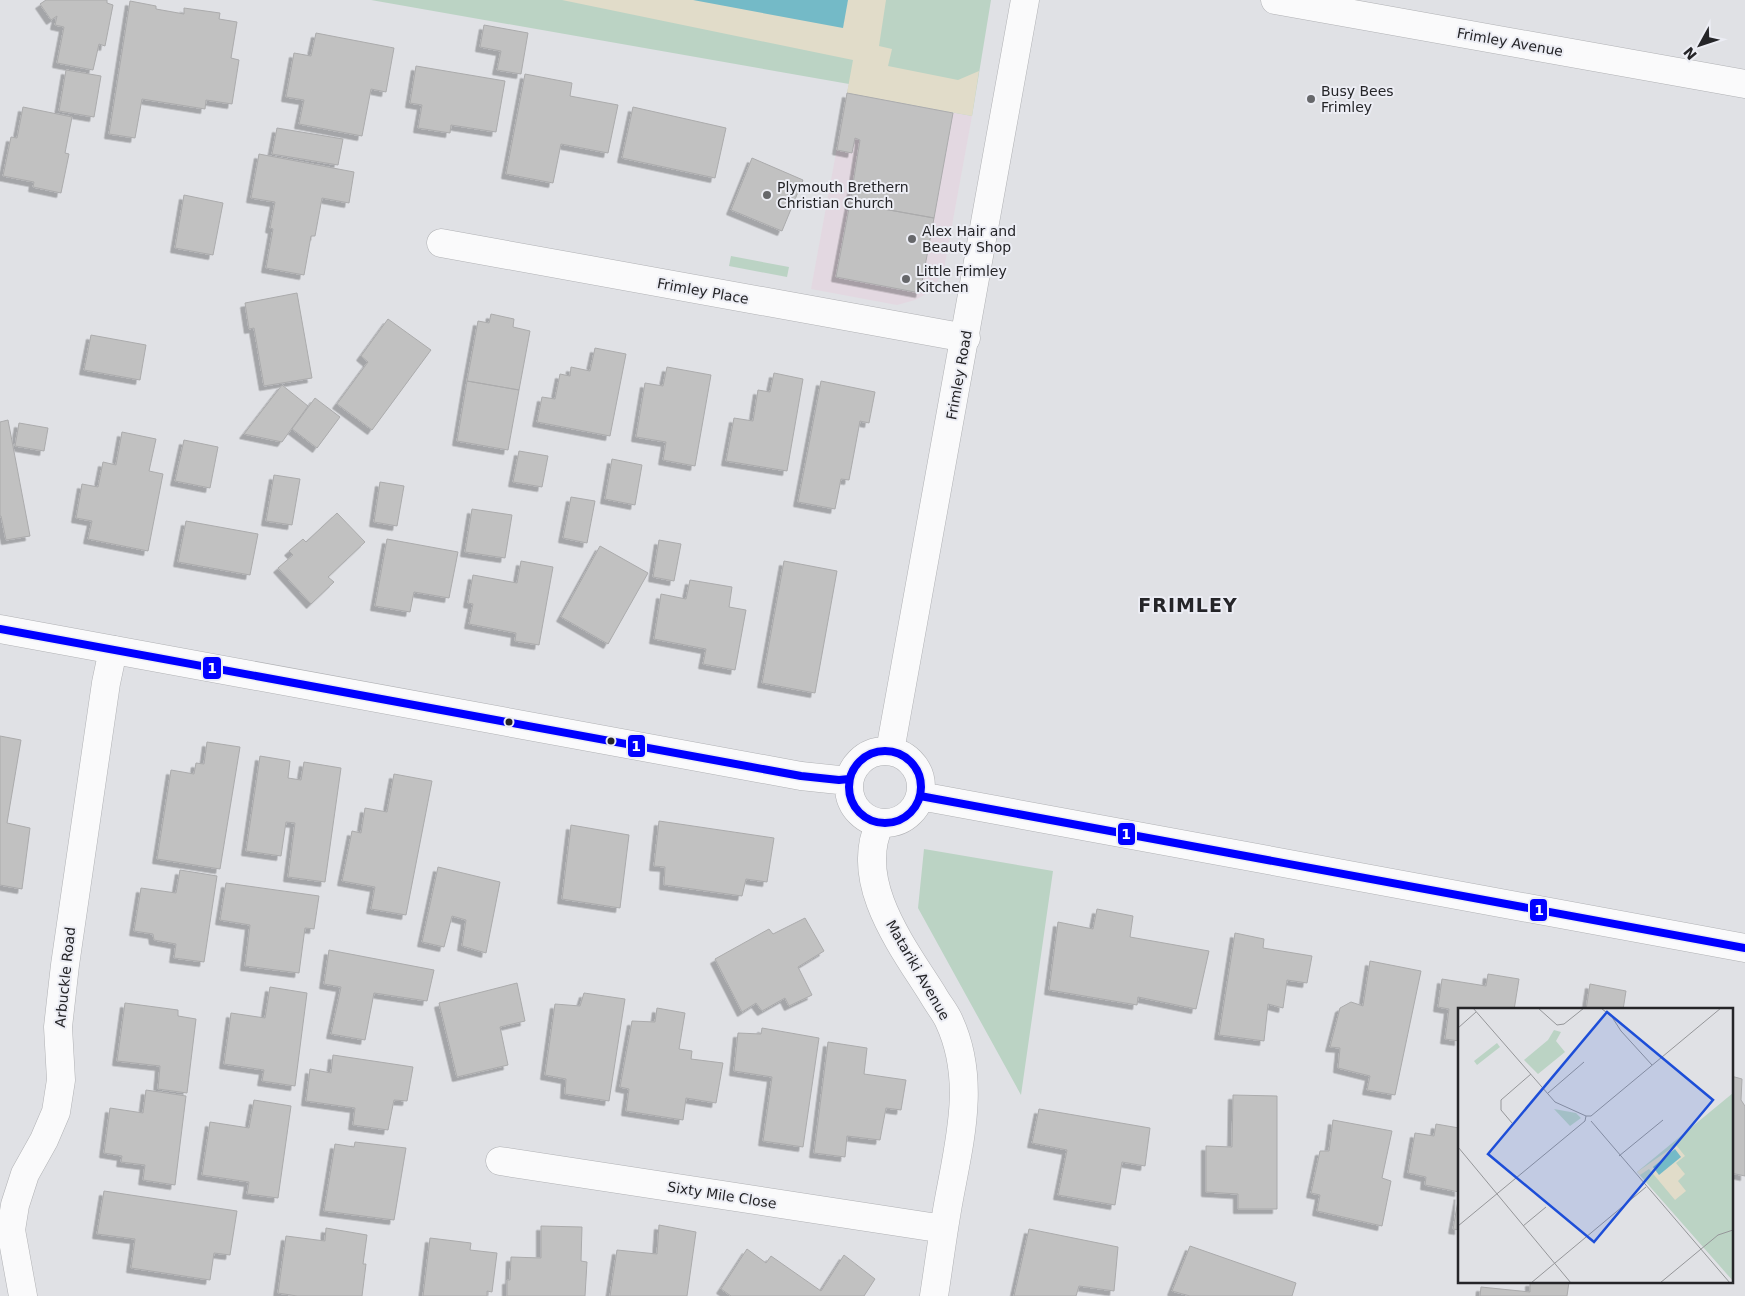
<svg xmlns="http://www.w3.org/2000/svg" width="1745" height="1296" viewBox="0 0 1745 1296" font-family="'DejaVu Sans',sans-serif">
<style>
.commercial{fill:#e3d8e1}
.green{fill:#bbd3c4}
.sand{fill:#e1dcc9}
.water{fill:#74bac7}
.building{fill:#c1c1c1;stroke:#ababac;filter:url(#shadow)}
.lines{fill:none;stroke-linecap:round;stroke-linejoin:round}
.minor-casing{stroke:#b0b1b4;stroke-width:29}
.tertiary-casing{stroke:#b0b1b4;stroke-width:29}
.minor{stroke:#fafafb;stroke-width:28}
.tertiary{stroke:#fafafb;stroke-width:28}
.bus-1-casing{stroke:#ecedf4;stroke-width:11}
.bus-1{stroke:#00f;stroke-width:8}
.poi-dot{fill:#66676a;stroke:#ecedf4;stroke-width:2}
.bus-dot{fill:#252528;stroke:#ecedf4;stroke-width:2}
.labels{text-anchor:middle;stroke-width:4;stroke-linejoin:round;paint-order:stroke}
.street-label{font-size:14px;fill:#252528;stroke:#ecedf4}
.poi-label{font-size:14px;fill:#252528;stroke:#ecedf4;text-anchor:start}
.district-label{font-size:19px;font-weight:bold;letter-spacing:1px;fill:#252528;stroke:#ecedf4}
.inset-road{fill:none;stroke:#959699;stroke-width:1}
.view{fill:#1d4ed8;fill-opacity:0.15;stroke:#1d4ed8;stroke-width:2.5}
.inset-edge{fill:none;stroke:#252528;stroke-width:2.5}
.line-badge{stroke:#ecedf4;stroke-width:2}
.badge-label{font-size:14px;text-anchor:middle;font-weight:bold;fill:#fff}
</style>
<defs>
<filter id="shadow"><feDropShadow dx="-4.5" dy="4.5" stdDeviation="0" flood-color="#0004"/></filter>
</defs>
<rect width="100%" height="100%" fill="#e0e1e5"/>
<path class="commercial" d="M847,93l125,23 -28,153 -7,13 -9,11 -13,7 -18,5 -86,-16z"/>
<path class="green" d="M371,0h620l-19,116 -125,-23 2,-9z
M731,256l58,11 -2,10 -58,-11z
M924,849l129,22 -32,224 -103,-187z"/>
<path class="sand" d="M562,0h324l-7,46 13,3 -4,17 70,14 21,-9 -7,45 -125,-23 6,-33z"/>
<path class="water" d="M693,0h155l-5,28z"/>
<path class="building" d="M46,0h61v3l6,2 -8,41 -6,-2 -6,26 -36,-7 7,-36 -9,-2 2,-9 -6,4 -11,-16z
M130,1l26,5v3l28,5v-6l36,5 -1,6 18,3 -6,36 8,2 -7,44 -26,-4 -1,9 -63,-10 -7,39 -26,-4z
M484,25l44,8 -7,41 -24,-4 4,-19 -21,-4z
M316,33l78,15 -8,44 -15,-3 -9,47 -63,-12 5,-24 -18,-3 8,-44 17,3z
M416,66l89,15 -9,51 -45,-7 -1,8 -32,-5 4,-23 -12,-2z
M66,70l35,6 -7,41 -35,-6z
M525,74l47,9 -2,13 48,9 -10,48 -47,-9 -8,39 -47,-9z
M847,93l106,20 -19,105 -84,-15 10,-63 -5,-2 -3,15 -15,-3z
M23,107l49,10 -7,36 4,1 -8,39 -28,-6 1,-5 -31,-6 8,-39 6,1z
M633,107l93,21 -11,50 -93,-20z
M277,128l66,11 -5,26 -66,-11z
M259,154l95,18 -5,31 -27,-5 -7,38h-4l-7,39 -38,-7 7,-39 -3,-1 5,-26 -24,-4z
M752,158l51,22 -21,51 -51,-21z
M184,195l39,8 -10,52 -38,-7z
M850,203l84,15 -14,75 -84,-16z
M297,293l15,85 -48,8 -10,-58 -5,1 -4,-26z
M491,314l23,5 -1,8 17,4 -11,59 -52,-9 11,-60 11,2z
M388,319l43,31 -59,80 -35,-26 31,-42 -7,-6z
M91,335l55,10 -6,35 -56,-10z
M595,348l31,6 -16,82 -73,-14 5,-25 13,2 5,-25 10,2 1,-9 19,4z
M667,367l44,8 -16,91 -32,-6 3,-18 -30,-5 9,-54 18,3z
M774,373l29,6 -16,92 -61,-10 8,-43 19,3 5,-31 12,2z
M467,381l52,9 -11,60 -51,-9z
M821,381l54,11 -6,31 -9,-2 -11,59 -8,-1 -6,30 -37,-7z
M282,385l26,21 -26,36 -38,-8z
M315,398l25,19 -23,31 -25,-19z
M8,420l22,116 -24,4 -5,-24h-1v-94z
M19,423l29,5 -4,23 -29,-5z
M122,432l34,7 -7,32 14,3 -15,77 -60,-12 4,-18 -16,-3 6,-34 16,3 5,-25 13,3z
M184,440l34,7 -8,41 -35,-7z
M519,451l29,5 -6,31 -29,-5z
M612,459l30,6 -7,40 -30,-6z
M274,475l26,4 -8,46 -26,-4z
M380,482l24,4 -7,40 -23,-4z
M571,497l24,4 -8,42 -24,-5z
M472,509l40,6 -7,43 -40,-6z
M337,513l28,29 -37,35 6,5 -23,22 -33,-36 15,-13 -4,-4 14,-12 3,3z
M186,521l72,13 -8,41 -72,-13z
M387,539l71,13 -9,46 -35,-6 -4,20 -35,-6z
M659,540l22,4 -7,37 -21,-4z
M600,546l48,27 -40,71 -47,-27z
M521,561l32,6 -14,78 -24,-4 1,-8 -47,-9 4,-20 -5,-1 5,-28 44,8z
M784,561l53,10 -22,122 -53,-10z
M690,580l42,7 -3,20 17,3 -11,60 -32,-6 3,-15 -52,-10 7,-45 25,5z
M0,736l21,4 -14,83 23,5 -8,61 -22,-4z
M207,742l33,5 -20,122 -63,-10 14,-89 23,4 2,-11 8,1z
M260,756l30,5 -2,17 13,2 3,-18 37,6 -16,114 -37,-5 7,-54 -9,-1 -5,34 -35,-5z
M394,774l38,7 -26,134 -35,-6 4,-22 -33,-6 10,-50 9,2 4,-25 22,4z
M659,821l115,17 -7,44 -21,-3 -4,17 -78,-11 1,-18 -11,-1z
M571,825l58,10 -9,73 -58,-9z
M438,867l62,15 -14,71 -24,-7 4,-26 -14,-4 -8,31 -22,-5z
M180,870l37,6 -13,86 -30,-4 2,-14 -22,-4 -1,-6 -19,-3 7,-43 35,5z
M226,883l93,13 -5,33 -9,-1 -6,45 -54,-7 5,-41 -30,-5z
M1097,909l36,7 -3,21 79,14 -13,58 -58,-12 -1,8 -88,-15 9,-68 35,7z
M805,918l19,33 -26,16 14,28 -23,11 -4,-8 -23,13 -6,-8 -14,9 -27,-53 54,-30 4,5z
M1235,933l29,6 -1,9 49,8 -5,27 -20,-3 -4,28 -15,-4 -4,37 -45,-6z
M329,950l105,20 -7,31 -53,-8 -9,47 -34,-6 10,-47 -17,-3z
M1370,961l51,10 -26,124 -28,-5 3,-14 -32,-8 2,-20 -10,-1 10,-39 11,-6 12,4z
M1488,974l31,5 -5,31h-55v31l-14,-2 4,-30 -11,-2 4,-28 44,7z
M517,983l8,38 -25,6 8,38 -51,12 -18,-74z
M1590,984l36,7 -3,19h-37z
M270,987l37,6 -12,93 -33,-5 2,-11 -40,-6 7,-51 34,5z
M584,993l41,6 -16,102 -44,-7 1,-15 -21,-4 10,-71 25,2z
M125,1003l53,7v6l18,3 -9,74 -29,-4 2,-23 -43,-5z
M657,1008l28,5 -6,36 13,2 -1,8 32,4 -7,40 -30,-5 -3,22 -57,-9 3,-22 -9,-2 12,-66 23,1z
M762,1028l57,10 -16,109 -40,-6 9,-64 -38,-6 4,-38 23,1z
M828,1042l39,6 -3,26 42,6 -5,30 -15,-2 -6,32 -33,-4 -2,21 -31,-4z
M333,1055l80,12 -6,34 -13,-1 -6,30 -35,-5 2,-17 -49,-7 4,-32 21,4z
M1731,1076l11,3 -1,21 4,6v70l-14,-3z
M146,1090l40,6 -11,89 -32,-5 2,-15 -24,-3 1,-6 -18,-3 6,-45 33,5z
M1233,1095l44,1v113h-39v-15l-32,-2v-46l26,1z
M254,1100l37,6 -13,92 -31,-4 2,-12 -47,-7 8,-53 39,6z
M1039,1109l111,19 -5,38 -23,-4 -7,43 -57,-10 9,-45 -35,-7z
M1333,1120l59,11 -10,47 9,3 -9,45 -65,-15 3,-16 -9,-2 9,-42h9z
M1436,1124l23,4v64l-34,-7 1,-8 -18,-4 7,-40 19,3z
M355,1142l51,6 -12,72 -70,-9 11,-67 19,3z
M104,1191l133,20 -7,44 -16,-2 -4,27 -79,-12 4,-29 -38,-5z
M1459,1195v35l-6,-1z
M659,1225l37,7 -9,64h-77l7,-46 40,4z
M541,1226l41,1 -1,34 6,1 -2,34h-78v-16h3l1,-23 30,1z
M326,1228l41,7 -4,29h3l-4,32h-65l-19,-3 8,-57 39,5z
M1029,1229l89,18 -4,44 -35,-5 -3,10h-62z
M430,1238l41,5 -1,7 27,3 -5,39 -5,-1v5h-64z
M1190,1246l106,37 -4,13h-102l-18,-5z
M747,1249l19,14 5,-7 50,35 23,-36 31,24 -11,17h-133l-10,-7z
M1530,1282h39l-2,14h-87l1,-9 49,5z"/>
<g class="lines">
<defs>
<path id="minor" d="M1275,0l470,84
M441,243l525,95
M880,823c-28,59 23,124 53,172 5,9 12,17 16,26 27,58 11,118 0,178 -6,32 -10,65 -15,97
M500,1161l444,68
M23,1296l-12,-66 4,-25 10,-31 19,-34 12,-28 5,-32 -3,-53 7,-62 41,-282 7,-33"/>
<path id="tertiary" d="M0,629l801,147 38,4 10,-1
M849 787a36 36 0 1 1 72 0a36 36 0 1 1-72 0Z
M890,751l135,-751
M920,796l825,152"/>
</defs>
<use href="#minor" class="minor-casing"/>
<use href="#tertiary" class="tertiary-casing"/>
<use href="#minor" class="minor"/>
<use href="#tertiary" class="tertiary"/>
<defs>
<path id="bus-1" d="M0,629l801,147 38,4 10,-1
M849 787a36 36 0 1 1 72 0a36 36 0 1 1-72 0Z
M920,796l825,152"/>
</defs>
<use href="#bus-1" class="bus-1-casing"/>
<use href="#bus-1" class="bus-1"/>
</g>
<g class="poi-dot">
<circle cx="1311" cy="99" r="5"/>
<circle cx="767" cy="195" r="5"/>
<circle cx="912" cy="239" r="5"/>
<circle cx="906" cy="279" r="5"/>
</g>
<g class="bus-dot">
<circle cx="509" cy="722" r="4.5"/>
<circle cx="611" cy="741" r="4.5"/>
</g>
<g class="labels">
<g class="street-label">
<text transform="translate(1510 42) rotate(10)" y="5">Frimley Avenue</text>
<text transform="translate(703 291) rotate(10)" y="5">Frimley Place</text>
<text transform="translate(959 375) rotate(-80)" y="5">Frimley Road</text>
<text transform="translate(918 970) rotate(60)" y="5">Matariki Avenue</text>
<text transform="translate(65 977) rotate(-84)" y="5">Arbuckle Road</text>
<text transform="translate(722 1195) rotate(9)" y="5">Sixty Mile Close</text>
</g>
<g class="poi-label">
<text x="1321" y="96">Busy Bees<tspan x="1321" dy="16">Frimley</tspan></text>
<text x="777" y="192">Plymouth Brethern<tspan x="777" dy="16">Christian Church</tspan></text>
<text x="922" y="236">Alex Hair and<tspan x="922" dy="16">Beauty Shop</tspan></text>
<text x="916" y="276">Little Frimley<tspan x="916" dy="16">Kitchen</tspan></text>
</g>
<g class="district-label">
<text x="1188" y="612">FRIMLEY</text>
</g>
</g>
<g transform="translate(1458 1008)">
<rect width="275" height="275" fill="#e0e1e5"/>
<path d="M96,22l7,2 -5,9 9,11 -27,22 -14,-14 24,-20zM39,35l3,4 -23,18 -3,-4zM275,85v188l-96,-109zM96,101l22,4 5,5 -11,8z" fill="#bbd3c4"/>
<path d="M218,137l9,11 -9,7 9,11 -7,7 8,10 -11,9 -26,-31 -9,6 -3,-3z" fill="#e1dcc9"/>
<path d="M217,141l6,8 -22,18 -6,-8z" fill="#74bac7"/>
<path class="inset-road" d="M15,0l82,94 31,14M80,0l19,17 7,-1 20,-16M143,0l11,9 9,14 31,34M0,20l18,-16M90,85l36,-31M133,108l130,-108M133,113l139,162M54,115l-11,-13v-10l30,-26M0,139l113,136M161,148l44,-36M0,218l127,-105 1,-5h5M65,218l23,-19M73,275l115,-96M202,275l58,-48 15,-5"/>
<path class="view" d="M149,4l106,88 -119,142 -106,-88z"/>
<rect width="275" height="275" class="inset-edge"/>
</g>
<g class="line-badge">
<rect x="202" y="656" width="20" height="24" rx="5" fill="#00f"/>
<rect x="627" y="734" width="19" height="24" rx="5" fill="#00f"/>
<rect x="1117" y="822" width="19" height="24" rx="5" fill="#00f"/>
<rect x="1529" y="898" width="19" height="24" rx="5" fill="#00f"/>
</g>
<g class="badge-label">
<text x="212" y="673">1</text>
<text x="636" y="751">1</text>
<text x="1126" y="839">1</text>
<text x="1539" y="915">1</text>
</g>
<g transform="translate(1700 45) rotate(230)" stroke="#ecedf4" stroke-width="4" paint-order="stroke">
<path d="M0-4L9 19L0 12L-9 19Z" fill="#252528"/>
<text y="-8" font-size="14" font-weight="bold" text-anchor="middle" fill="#252528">N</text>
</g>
</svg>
